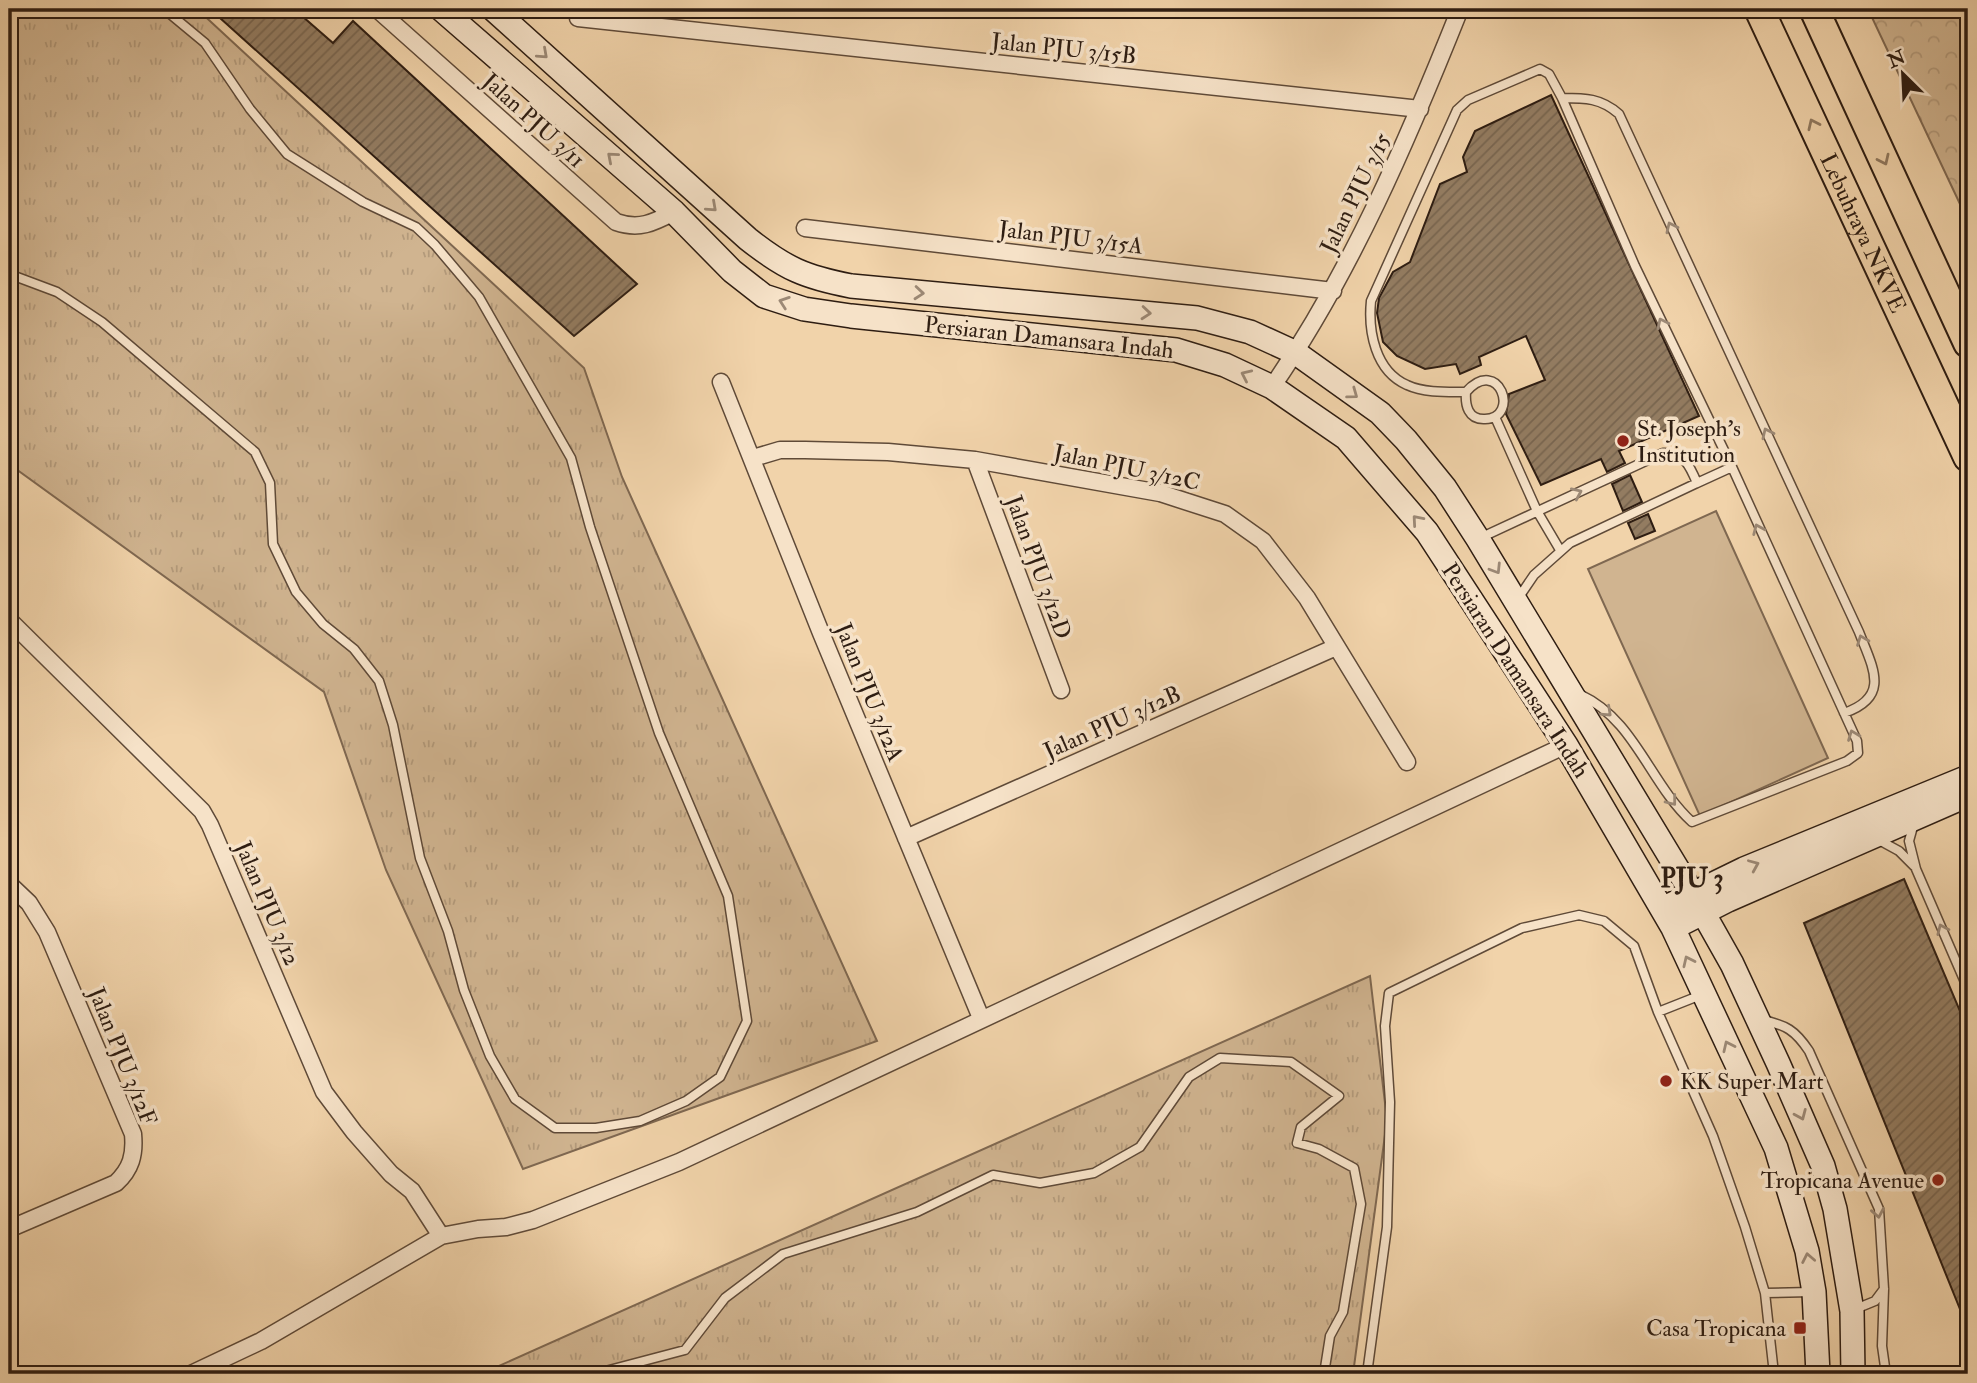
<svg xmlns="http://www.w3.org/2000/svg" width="1977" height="1383" viewBox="0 0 1977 1383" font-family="'IM FELL Double Pica',serif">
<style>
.grass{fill:url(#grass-tufts);stroke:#7f6851;stroke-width:2}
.forest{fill:url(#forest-crowns);stroke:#7f6851;stroke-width:2}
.green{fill:#d0b490;stroke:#7f6851;stroke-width:2}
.building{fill:url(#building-hatch);stroke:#2e1d12;stroke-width:2}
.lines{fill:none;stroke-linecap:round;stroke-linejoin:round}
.lane-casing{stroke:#5f4a38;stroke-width:11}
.street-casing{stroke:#5f4a38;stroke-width:19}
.secondary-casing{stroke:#2e1d12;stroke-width:26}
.highway-casing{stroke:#2e1d12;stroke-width:32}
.lane{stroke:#f6e2c8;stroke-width:8}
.street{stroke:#f6e2c8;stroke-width:16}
.secondary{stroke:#f6e2c8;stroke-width:23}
.highway{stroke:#f1d3aa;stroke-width:28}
.oneway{stroke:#9c8976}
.oneway2{stroke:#90785e}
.poi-dot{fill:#8f2418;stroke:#f6e2c8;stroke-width:2.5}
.labels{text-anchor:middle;stroke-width:7;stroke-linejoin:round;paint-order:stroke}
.street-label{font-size:23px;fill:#2e1d12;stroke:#f6e2c8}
.poi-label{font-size:23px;fill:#2e1d12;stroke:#f6e2c8;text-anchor:start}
.quarter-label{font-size:26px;font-weight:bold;fill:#2e1d12;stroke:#f6e2c8}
</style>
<defs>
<pattern id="grass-tufts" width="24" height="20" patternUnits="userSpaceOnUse" patternTransform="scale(1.75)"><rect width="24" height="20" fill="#d0b490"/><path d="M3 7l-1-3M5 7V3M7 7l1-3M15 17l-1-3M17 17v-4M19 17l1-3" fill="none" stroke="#b39a7b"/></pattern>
<pattern id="forest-crowns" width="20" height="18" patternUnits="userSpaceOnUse" patternTransform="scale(1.75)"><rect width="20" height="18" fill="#d0b490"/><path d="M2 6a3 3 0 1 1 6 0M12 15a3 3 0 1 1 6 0" fill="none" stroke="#b39a7b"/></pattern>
<pattern id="building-hatch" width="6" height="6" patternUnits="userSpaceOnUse" patternTransform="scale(1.75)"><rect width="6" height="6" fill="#937c61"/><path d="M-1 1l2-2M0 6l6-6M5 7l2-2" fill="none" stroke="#78654f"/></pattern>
</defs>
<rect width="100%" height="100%" fill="#f1d3aa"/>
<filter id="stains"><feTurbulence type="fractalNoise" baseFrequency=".00286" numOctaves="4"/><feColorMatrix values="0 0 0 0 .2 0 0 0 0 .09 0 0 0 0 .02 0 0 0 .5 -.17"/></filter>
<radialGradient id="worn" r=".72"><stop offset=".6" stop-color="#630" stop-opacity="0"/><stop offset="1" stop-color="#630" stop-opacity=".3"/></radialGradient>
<path class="grass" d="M9,9h188l387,359 38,109 255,564 -354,128 -137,-299 -62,-178 -308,-223 -7,-9z
M1370,976l17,144 -34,254h-872z"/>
<path class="forest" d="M1868,9h100v212z"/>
<path class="green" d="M1716,511l112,247 -128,58 -112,-247z"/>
<path class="building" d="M210,9h84l39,34 20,-22 284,263 -63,52z
M1551,95l148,321 -80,35 6,12 -18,9 -6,-13 -60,26 -35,-71 3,-20 36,-14 -19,-44 -47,21 2,8 -21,9 -4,-10 -31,5 -28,-13 -14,-14 -6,-29 2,-15 14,-26 17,-10 30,-78 27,-12 -4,-15 12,-26z
M1630,475l12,27 -19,9 -11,-27z
M1648,514l7,17 -20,8 -7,-16z
M1904,879l64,151v299l-164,-406z"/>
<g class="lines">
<defs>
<path id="lane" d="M1562,98c23,0 39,0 57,16l240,518c14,36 32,65 -15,81
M9,274l48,18 45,30 153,130 15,31 3,61 23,48 27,32 31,25 25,32 14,44 27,133 28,73 16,59 26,66 25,43 40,29h41l44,-7 46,-20 34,-24 27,-56 -19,-125 -69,-163 -69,-206 -19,-69 -92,-161 -44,-52 -19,-18 -53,-25 -76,-48 -37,-45 -45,-66 -41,-34
M1466,392c-1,13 2,28 19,27 36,-1 14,-64 -19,-27 -19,0 -42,1 -59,-7 -32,-14 -39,-54 -36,-84l86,-191 11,-10 72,-31 9,5 13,24 73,168 97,201 125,274 1,12 -11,8 -155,61c-42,-38 -57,-102 -111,-127
M1495,417l42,94 23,39
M1697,483l35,-16
M1480,538l183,-85c21,-1 27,13 34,30l-127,60 -36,32 -17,25
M1914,823l-5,18 7,28 52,120
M1877,839l22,12 15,15
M1658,1012l43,-17
M1762,1020c24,5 33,10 47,31l70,158 5,80 -2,57 4,28
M1765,1293l46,-1
M1853,1310l22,-9 9,-12
M594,1374l91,-24 40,-52 58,-44 134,-42 76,-37 47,8 54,-10 46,-26 49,-70 31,-19 71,4 48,34 -38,31 -4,16 22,6 35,19 7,36 -18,108 -13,24 -6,38
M1367,1374l20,-147 3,-125 -5,-76 4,-33 133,-65 57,-13 25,6 30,25 24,66 55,124 32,91 20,66 9,81"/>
<path id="street" d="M377,9l239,213c23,8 37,1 58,-10
M578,18l842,91
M805,228l528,63
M721,382l100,251 160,385
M1272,387c80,-116 136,-248 188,-378
M753,458l27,-8h25l83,2 87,8 185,33 65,21 38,27 44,57 100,164
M975,460l86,230
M9,620l193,191 8,14 114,267 30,40 37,42 21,17 29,45
M906,838l430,-191
M9,884l20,19 18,29 86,202c2,21 -2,35 -17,49l-107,46
M191,1374l70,-33 180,-105 37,-7 28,-2 27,-7 146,-58 887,-417"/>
<path id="secondary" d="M441,9l233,203 58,59 32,25 40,13 47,7 325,34 49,15 47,22 74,51 81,94 139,213 107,183 103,220 31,103 7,41 4,82
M493,9l255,230c38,30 57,38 103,47l346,32 53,14 46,21 84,60 26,27 39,48 33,51 214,354 40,71 46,99 45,103 12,43 17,102 1,63
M1662,909l82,-40 224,-92
M1673,928l55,-28 240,-105"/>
<g id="highway">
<path id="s1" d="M1759,9l209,448"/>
<path d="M1814,9l154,334"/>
</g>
</defs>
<use href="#lane" class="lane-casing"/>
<use href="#street" class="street-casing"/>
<use href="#secondary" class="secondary-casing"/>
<use href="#highway" class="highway-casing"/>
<use href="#lane" class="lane"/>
<use href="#street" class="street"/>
<use href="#secondary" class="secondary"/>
<use href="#highway" class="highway"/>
</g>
<defs><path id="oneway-chevron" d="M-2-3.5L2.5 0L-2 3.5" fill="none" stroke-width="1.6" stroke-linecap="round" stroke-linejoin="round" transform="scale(1.75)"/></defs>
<g class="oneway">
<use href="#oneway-chevron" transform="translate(543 54) rotate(42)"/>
<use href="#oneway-chevron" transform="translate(612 157) rotate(-139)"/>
<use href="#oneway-chevron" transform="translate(712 207) rotate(42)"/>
<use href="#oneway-chevron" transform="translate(1671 227) rotate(-115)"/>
<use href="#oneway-chevron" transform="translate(919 293) rotate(5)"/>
<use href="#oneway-chevron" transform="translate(784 302) rotate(-161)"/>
<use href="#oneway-chevron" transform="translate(1146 313) rotate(5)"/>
<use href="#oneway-chevron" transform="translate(1662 323) rotate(-116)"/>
<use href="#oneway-chevron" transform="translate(1246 375) rotate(-155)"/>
<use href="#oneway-chevron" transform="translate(1353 394) rotate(36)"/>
<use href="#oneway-chevron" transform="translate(1767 433) rotate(-115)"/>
<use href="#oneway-chevron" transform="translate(1577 493) rotate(-24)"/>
<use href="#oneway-chevron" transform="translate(1417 520) rotate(-131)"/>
<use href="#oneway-chevron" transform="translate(1758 529) rotate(-113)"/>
<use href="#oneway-chevron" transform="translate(1496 569) rotate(58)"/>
<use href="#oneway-chevron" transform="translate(1862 640) rotate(-111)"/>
<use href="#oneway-chevron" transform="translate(1607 712) rotate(43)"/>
<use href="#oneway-chevron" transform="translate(1853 735) rotate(-111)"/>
<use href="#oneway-chevron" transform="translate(1672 801) rotate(52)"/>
<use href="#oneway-chevron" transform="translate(1754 865) rotate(-23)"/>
<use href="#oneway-chevron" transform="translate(1942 929) rotate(-114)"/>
<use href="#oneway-chevron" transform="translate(1688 961) rotate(-115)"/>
<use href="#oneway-chevron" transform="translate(1728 1046) rotate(-115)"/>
<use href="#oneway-chevron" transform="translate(1801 1115) rotate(67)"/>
<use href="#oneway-chevron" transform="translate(1878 1213) rotate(80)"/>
<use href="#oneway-chevron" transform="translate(1808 1258) rotate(-101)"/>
</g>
<g class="oneway2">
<use href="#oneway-chevron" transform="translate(1813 124) rotate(-115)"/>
<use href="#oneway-chevron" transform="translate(1884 160) rotate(65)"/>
</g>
<g class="poi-dot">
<circle cx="1623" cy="441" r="7"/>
<circle cx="1666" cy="1081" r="7"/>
<circle cx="1938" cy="1180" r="7"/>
<rect x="1793" y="1321" width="14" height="14" rx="3.5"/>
</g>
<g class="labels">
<g class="street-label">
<text transform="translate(1064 48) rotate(6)" y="8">Jalan PJU 3/15B</text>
<text transform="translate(534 120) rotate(42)" y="8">Jalan PJU 3/11</text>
<text transform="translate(1355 193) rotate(-64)" y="8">Jalan PJU 3/15</text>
<text dy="8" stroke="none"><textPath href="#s1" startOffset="247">Lebuhraya NKVE</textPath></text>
<text transform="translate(1071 237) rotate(7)" y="8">Jalan PJU 3/15A</text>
<text transform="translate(1049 337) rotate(6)" y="8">Persiaran Damansara Indah</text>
<text transform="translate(1127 467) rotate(12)" y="8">Jalan PJU 3/12C</text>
<text transform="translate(1039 567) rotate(70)" y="8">Jalan PJU 3/12D</text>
<text transform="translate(1516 670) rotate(57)" y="8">Persiaran Damansara Indah</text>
<text transform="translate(870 692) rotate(68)" y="8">Jalan PJU 3/12A</text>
<text transform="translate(1112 722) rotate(-24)" y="8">Jalan PJU 3/12B</text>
<text transform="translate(268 903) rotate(67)" y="8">Jalan PJU 3/12</text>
<text transform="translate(123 1056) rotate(68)" y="8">Jalan PJU 3/12F</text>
</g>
<g class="poi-label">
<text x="1637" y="436">St. Joseph's<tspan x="1637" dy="26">Institution</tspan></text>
<text x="1680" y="1089">KK Super Mart</text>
<text x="1924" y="1188" text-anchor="end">Tropicana Avenue</text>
<text x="1786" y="1336" text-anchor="end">Casa Tropicana</text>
</g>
<g class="quarter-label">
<text x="1692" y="887">PJU 3</text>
</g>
</g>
<rect width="1977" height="1383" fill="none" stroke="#f1d3aa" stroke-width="35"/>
<rect x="10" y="10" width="1956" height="1362" fill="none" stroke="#2e1d12" stroke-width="3.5"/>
<rect x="18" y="18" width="1942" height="1348" fill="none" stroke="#2e1d12" stroke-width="2"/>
<g transform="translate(1903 74) rotate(336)" stroke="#f6e2c8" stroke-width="5" paint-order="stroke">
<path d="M0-5L12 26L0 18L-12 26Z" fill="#2e1d12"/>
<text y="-10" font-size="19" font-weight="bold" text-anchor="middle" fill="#2e1d12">N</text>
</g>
<rect width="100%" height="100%" filter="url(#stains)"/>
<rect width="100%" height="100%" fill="url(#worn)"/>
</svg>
